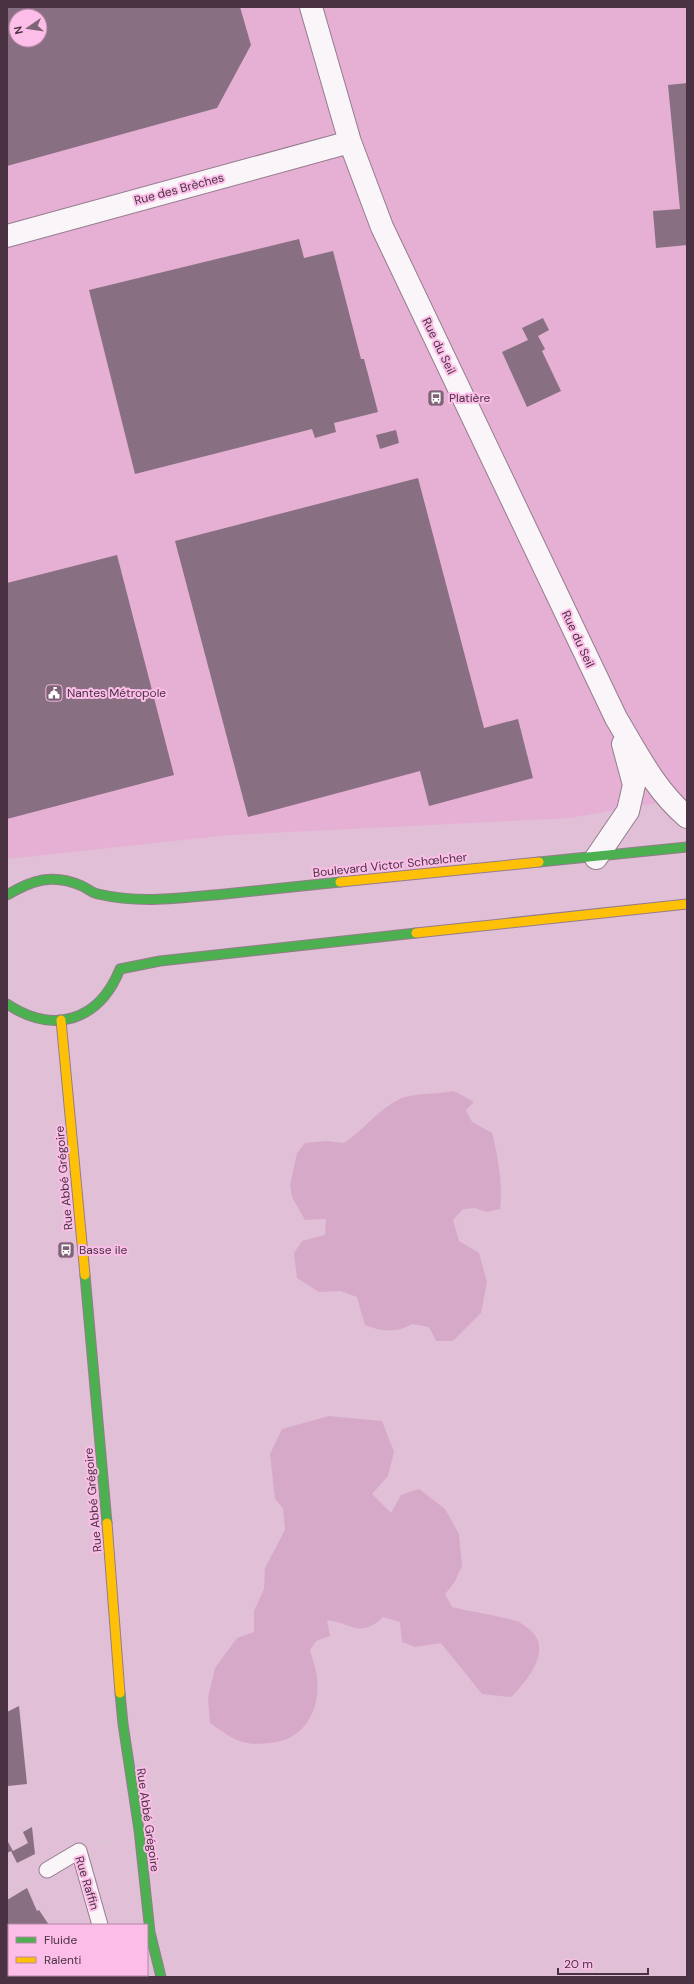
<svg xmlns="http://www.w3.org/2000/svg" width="694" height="1984" viewBox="0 0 694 1984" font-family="'DM Sans',sans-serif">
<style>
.built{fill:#e5b0d4;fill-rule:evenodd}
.green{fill:#d7a9c8}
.building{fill:#886f81;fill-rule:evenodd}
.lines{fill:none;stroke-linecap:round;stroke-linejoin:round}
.lane-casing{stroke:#957c8d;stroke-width:17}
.street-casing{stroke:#957c8d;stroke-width:24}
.fast-casing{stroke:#957c8d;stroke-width:11}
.slow-casing{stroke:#957c8d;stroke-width:11}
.path{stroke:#d3c9d0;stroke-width:2.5;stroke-dasharray:2 2;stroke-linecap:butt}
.lane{stroke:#faf5f9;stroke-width:15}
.street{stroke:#faf5f9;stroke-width:22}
.fast{stroke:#4caf50;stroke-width:9}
.slow{stroke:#ffc107;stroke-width:9}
.labels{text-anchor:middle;stroke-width:4;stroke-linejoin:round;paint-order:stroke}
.street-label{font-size:12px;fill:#4a3243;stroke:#fcbee8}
.poi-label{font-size:12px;fill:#4a3243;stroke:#fcbee8;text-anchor:start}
</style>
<rect width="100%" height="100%" fill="#e1bfd6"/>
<path class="built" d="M7,7h680v791l-118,20 -340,17 -222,24zM16,16h24v24h-24z"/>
<path class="green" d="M454,1091l20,11 -8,8 6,12 20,11c6,24 11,51 8,76l-13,3 -12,-4 -12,1 -10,11 6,21 20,12 8,29 -6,31 -28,28h-17l-7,-14 -17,-3c-15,9 -31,8 -47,1l-8,-28 -16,-6 -22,1 -22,-14 -3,-25 8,-12 23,-6 1,-16 -21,1 -13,-23 -2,-12 7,-32 8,-10 22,-2 17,2c19,-12 39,-39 61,-46 15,-4 33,-3 49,-6z
M329,1416l53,5 12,31 -6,24 -16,18 19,19 10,-18 18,-6 26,20 14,25 3,32 -8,17 -9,11 7,13c21,5 43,8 64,14 4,1 9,5 13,8 25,20 -2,52 -18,68l-29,-3 -41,-51 -26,4 -13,-5 -2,-20 -17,-5c-23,22 -31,6 -56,3l3,16 -14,5 -6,9c2,7 4,14 6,21 7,34 -9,70 -47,72 -12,1 -24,2 -36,-5 -8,-4 -15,-10 -23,-15l-2,-25 7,-30 22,-30 17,-6v-21l10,-22 1,-21 20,-38 -2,-22 -8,-9 -5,-45 12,-25z"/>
<path class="building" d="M7,7h233l11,38 -34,63 -210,58zM16,16h24v24h-24z
M687,83v162l-31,3 -3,-37 27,-2 -12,-124z
M299,239l5,19 29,-7 28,108h3l14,53 -44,11 2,9 -21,6 -3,-9 -177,45 -46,-184z
M543,318l6,12 -11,6 7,13 -3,2 19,40 -34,16 -25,-55 26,-12 -6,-12z
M396,430l3,13 -19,6 -4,-14z
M418,478l66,250 34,-9 15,59 -104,28 -9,-35 -172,46 -73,-276z
M117,555l57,220 -167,44v-236z
M19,1706l8,78 -19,2 -1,-74z
M32,1827l3,27 -18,9 -6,-12 -4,2v-13l6,11 15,-8 -5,-11z
M27,1888l10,23 2,-1 10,15h-40v46l-2,-3v-68z
M75,1975h22v2h-21z"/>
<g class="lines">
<defs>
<path id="lane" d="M47,1870l32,-19 21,74
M113,1975v2
M9,1977l4,-2"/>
<path id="street" d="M311,7l39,135 32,85 234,491c21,35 39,72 71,99
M7,236l343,-94
M596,858l32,-47 6,-26 -11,-41"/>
<path id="fast" d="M539,862l148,-15
M7,895c25,-15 46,-22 75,-9 5,2 10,7 16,8 43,10 83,4 127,0 38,-4 76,-8 115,-12
M7,1004c47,31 92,17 113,-35l40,-8 256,-28
M85,1275l22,248
M120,1693l3,31 16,106 11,102 11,45"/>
<path id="slow" d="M340,882l199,-20
M416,933l271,-29
M61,1020l24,255
M107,1523l13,170"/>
</defs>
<use href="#lane" class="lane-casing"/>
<use href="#street" class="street-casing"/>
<use href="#fast" class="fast-casing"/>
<use href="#slow" class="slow-casing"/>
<path class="path" d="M100,1844l14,-5
M7,1893l21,-12"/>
<use href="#lane" class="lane"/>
<use href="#street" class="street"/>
<use href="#fast" class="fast"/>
<use href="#slow" class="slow"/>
</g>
<defs>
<symbol id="bus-square" viewBox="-11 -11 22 22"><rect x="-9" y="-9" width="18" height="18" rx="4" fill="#7f6376" stroke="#fcbee8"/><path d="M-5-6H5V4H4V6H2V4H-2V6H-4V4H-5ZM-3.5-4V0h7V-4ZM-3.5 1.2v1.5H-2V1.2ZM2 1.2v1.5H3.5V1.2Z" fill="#fff"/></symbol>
<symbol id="civic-square" viewBox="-11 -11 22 22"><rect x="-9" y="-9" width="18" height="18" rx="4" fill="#7f6376" stroke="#fcbee8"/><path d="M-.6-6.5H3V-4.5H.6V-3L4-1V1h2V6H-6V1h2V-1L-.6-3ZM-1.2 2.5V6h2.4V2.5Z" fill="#fff"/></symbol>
</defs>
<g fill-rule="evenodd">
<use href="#bus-square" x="426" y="388" width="20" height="20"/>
<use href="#civic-square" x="44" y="683" width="20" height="20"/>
<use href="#bus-square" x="56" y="1240" width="20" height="20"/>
</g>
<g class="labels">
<g class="street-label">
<text transform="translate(179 189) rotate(-15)" y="4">Rue des Brèches</text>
<text transform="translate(439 346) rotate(64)" y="4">Rue du Seil</text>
<text transform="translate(578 639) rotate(65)" y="4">Rue du Seil</text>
<text transform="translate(390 865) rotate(-6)" y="4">Boulevard Victor Schœlcher</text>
<text transform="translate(64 1178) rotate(-95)" y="4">Rue Abbé Grégoire</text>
<text transform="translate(93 1500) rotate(-95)" y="4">Rue Abbé Grégoire</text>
<text transform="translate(148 1820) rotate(82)" y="4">Rue Abbé Grégoire</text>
<text transform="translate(87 1883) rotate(73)" y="4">Rue Raffin</text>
</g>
<g class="poi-label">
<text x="449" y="402">Platière</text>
<text x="67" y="697">Nantes Métropole</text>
<text x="79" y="1254">Basse ile</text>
</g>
</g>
<rect width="694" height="1984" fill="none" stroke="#4a3243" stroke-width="16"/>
<rect x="8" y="1924" width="140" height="52" fill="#fcbee8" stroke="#b586a6"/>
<rect x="16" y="1937" width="20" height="6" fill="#4caf50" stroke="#b586a6"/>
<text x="44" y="1944" font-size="12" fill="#4a3243">Fluide</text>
<rect x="16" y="1957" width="20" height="6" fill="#ffc107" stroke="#b586a6"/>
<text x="44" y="1964" font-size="12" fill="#4a3243">Ralenti</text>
<g transform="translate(28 28) rotate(257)"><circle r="19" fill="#fcbee8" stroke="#b586a6"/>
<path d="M0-3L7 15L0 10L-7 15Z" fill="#7f6376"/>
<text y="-6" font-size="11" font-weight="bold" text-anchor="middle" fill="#4a3243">N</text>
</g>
<path d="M558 1968v6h90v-6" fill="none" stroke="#4a3243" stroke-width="2"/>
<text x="564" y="1968" font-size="12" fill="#4a3243" stroke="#fcbee8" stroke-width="3" paint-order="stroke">20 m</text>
</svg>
